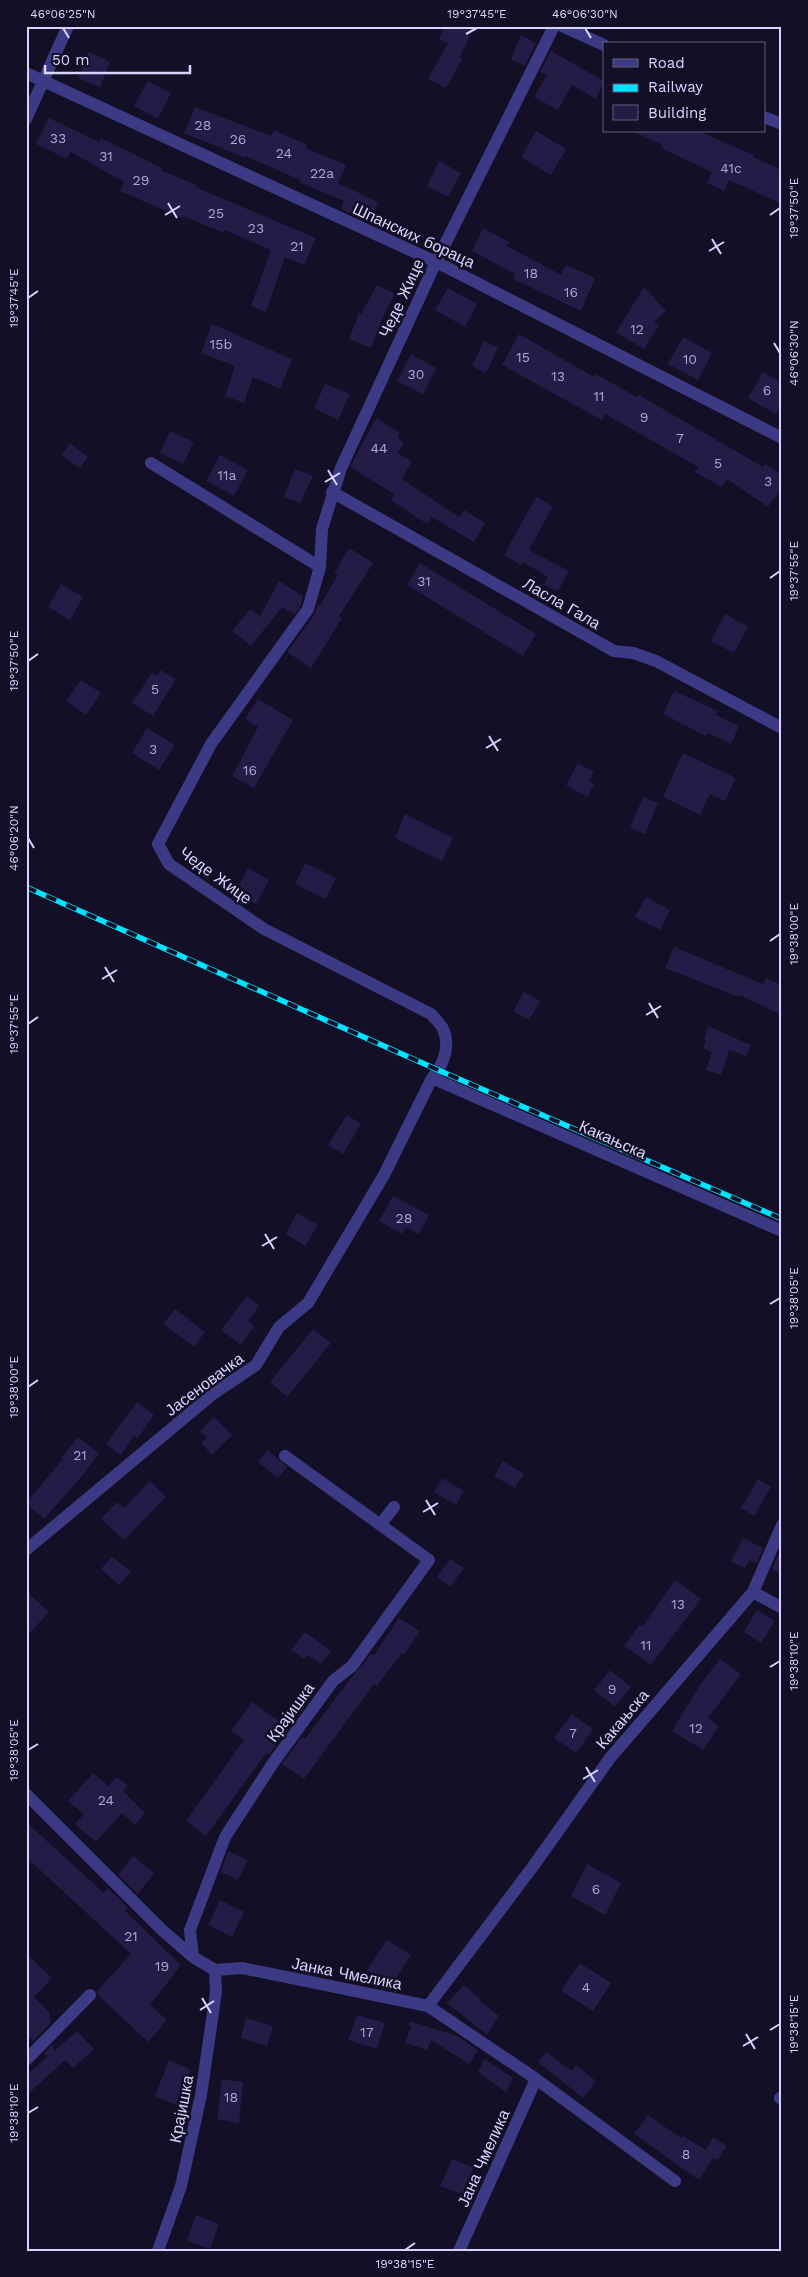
<svg xmlns="http://www.w3.org/2000/svg" width="808" height="2277" viewBox="0 0 808 2277" font-family="'Work Sans',sans-serif">
<style>
.building{fill:#241b47}
.lines{fill:none;stroke-linecap:round;stroke-linejoin:round}
.street{stroke:#3d3a85;stroke-width:12}
.rail-casing{stroke:#00e5ff;stroke-width:5.5}
.rail{stroke:#130f26;stroke-width:4;stroke-dasharray:11;stroke-linecap:butt}
.ticks{fill:none;stroke:#d9d4ff;stroke-width:2}
.labels{text-anchor:middle;stroke-width:5;stroke-linejoin:round;paint-order:stroke}
.number-label{font-size:14px;fill:#aca6d1}
.street-label{font-size:16px;fill:#d9d4ff;stroke:#130f26}
.neatline{fill:none;stroke:#d9d4ff;stroke-width:2}
.ticks-label{font-size:12px;text-anchor:middle;fill:#d9d4ff}
</style>
<rect width="100%" height="100%" fill="#130f26"/>
<path class="building" d="M445,26h29l-14,31 3,1 -17,30 -18,-9 20,-36 -9,-4z
M521,35l15,8 -11,23 -14,-7z
M551,51l53,30 -8,18 -24,-14 -14,25 -24,-13 13,-22 -7,-3z
M89,52l21,10 -10,25 -22,-9z
M148,81l23,12 -13,26 -24,-13z
M195,107l76,29 3,-6 33,15 -1,3 40,17 -8,18 40,19 -9,20 -28,-13 3,-8 -45,-19 1,-2 -54,-24v2l-62,-25z
M49,118l50,24 2,-4 61,30 -1,2 35,15 -1,2 121,51 -12,27 -19,-8 -19,55 -15,-6 20,-56 -46,-20 -1,3 -41,-17 -1,2 -62,-27 4,-9 -53,-30 -4,7 -31,-15z
M536,131l30,18 -15,26 -30,-18z
M632,131h66l56,24 -1,2 29,13v34l-53,-24 -5,11 -17,-8 5,-11 -51,-24 1,-3z
M439,161l22,12 -13,24 -21,-11z
M483,228l26,14 -2,4 54,29 5,-10 29,13 -14,33 -68,-32 2,-5 -43,-23z
M377,285l18,9 -10,18 -14,36 -22,-9 10,-26 2,1z
M644,287l22,24 -12,11 5,3 -15,24 -28,-17z
M448,288l29,16 -12,23 -30,-17z
M212,324l80,35 -12,30 -27,-12 -9,26 -19,-7 10,-30 -34,-13z
M519,334l75,43 2,-3 41,23 2,-2 124,72 2,-3 17,11v12l-14,20 -41,-28 -5,8 -27,-15 3,-5 -93,-53 -3,6 -100,-55z
M683,337l29,16 -14,27 -30,-16z
M484,341l14,7 -12,25 -14,-7z
M411,354l25,14 -13,26 -26,-13z
M763,372l19,11v21l-6,10 -28,-16z
M325,384l25,10 -12,26 -24,-12z
M376,418l24,15 -3,5 7,4 -6,11 14,9 -10,17 57,38 5,-7 21,13 -11,19 -42,-25 -5,7 -36,-24 3,-6 -44,-27z
M170,431l24,11 -11,22 -23,-11z
M70,443l18,14 -8,11 -19,-13z
M220,455l28,15 -14,26 -28,-15z
M295,469l18,7 -13,27 -16,-6z
M536,497l17,9 -24,44 40,21 -11,20 -14,-6 4,-8 -25,-15 -2,3 -17,-10z
M349,548l24,15 -34,53 3,2 -31,50 -24,-16 28,-38 3,-10 2,1 18,-30 -4,-2z
M420,563l116,71 -13,22 -116,-71z
M279,581l24,15 -2,9 -6,9 -13,-7 -31,39 -19,-15 18,-22 10,7z
M61,584l22,13 -13,23 -22,-13z
M725,614l23,13 -14,26 -23,-12z
M160,670l16,9 -23,37 -21,-13 20,-30 5,3z
M81,680l20,13 -15,22 -20,-14z
M674,691l44,20 -2,4 23,11 -8,18 -23,-11 -2,3 -43,-22z
M258,699l35,21 -39,68 -22,-12 26,-49 -13,-8z
M147,728l28,17 -16,25 -27,-17z
M683,753l53,25 -11,23 -15,-7 -10,21 -37,-18z
M578,763l16,9 -5,9 6,3 -8,13 -21,-12z
M643,797l15,6 -13,31 -15,-6z
M405,814l48,24 -11,23 -47,-23z
M305,863l31,15 -10,21 -31,-15z
M248,868l21,12 -13,24 -20,-12z
M646,897l24,13 -10,20 -25,-13z
M674,947l89,37 3,-6 16,7v30l-42,-20 -1,2 -74,-29z
M524,992l16,9 -11,19 -16,-9z
M708,1026l43,19 -5,11 -17,-6 -8,25 -15,-5 6,-18 -9,-4 3,-7 -2,-1z
M347,1115l14,9 -18,30 -15,-9z
M393,1196l36,19 -10,19 -13,-7 -4,7 -23,-13z
M297,1213l21,12 -13,21 -19,-12z
M247,1296l12,10 -11,15 6,5 -13,19 -20,-15z
M175,1309l30,23 -11,15 -31,-23z
M313,1329l18,14 -44,54 -17,-15z
M137,1402l17,13 -16,23 -4,-3 -13,20 -15,-11z
M214,1417l18,18 -20,20 -11,-12 6,-5 -7,-7z
M78,1437l21,16 -18,24 -37,42 -18,-16 37,-44 -2,-1z
M268,1450l19,17 -9,11 -20,-16z
M503,1461l21,13 -9,14 -21,-12z
M442,1478l22,13 -8,14 -22,-13z
M758,1479l13,8 -17,29 -13,-8z
M150,1481l16,16 -42,43 -23,-21 16,-17 7,6z
M743,1538l20,10 -6,15 -8,-3 -4,8 -14,-6z
M778,1555l4,2v17l-10,-5z
M112,1556l19,16 -12,13 -18,-16z
M450,1559l14,9 -14,19 -13,-10z
M675,1580l26,19 -50,66 -27,-19 16,-22 3,2z
M26,1591l23,21 -23,25z
M757,1610l18,11 -14,22 -17,-11z
M399,1618l21,13 -16,24 -2,-2 -25,33 -3,-2 -70,95 -22,-15 20,-27 3,2 46,-61 20,-24 3,1z
M305,1632l26,19 -10,13 -13,-9 -4,4 -13,-9z
M720,1659l21,15 -33,44 11,8 -16,24 -31,-19 30,-49z
M610,1670l21,17 -16,20 -21,-17z
M252,1702l37,26 -20,27 -2,-2 -3,3 -58,80 -20,-15 58,-81 -13,-9z
M572,1714l21,15 -17,24 -22,-15z
M93,1773l15,13 9,-9 11,9 -5,5 22,22 -10,12 -13,-12 -26,29 -21,-18 9,-10 -16,-13z
M26,1822l78,71 4,-5 20,19 -3,4 56,54 -31,40 17,15 -19,22 -50,-47 -1,-4 34,-37 -105,-97z
M228,1851l20,9 -10,20 -17,-8z
M133,1856l21,17 -16,21 -20,-19z
M587,1864l34,19 -16,32 -34,-19z
M220,1900l24,12 -12,25 -24,-12z
M387,1940l24,15 -20,31 -24,-16z
M26,1953l26,25 -18,19 15,15 2,11 -18,18 -7,-7z
M580,1963l31,20 -18,28 -32,-20z
M464,1985l17,15 -1,1 19,15 -12,19 -40,-32z
M357,2015l28,8 -8,26 -29,-9z
M246,2018l27,8 -6,20 -26,-8z
M410,2021l47,15 21,14 -9,14 -38,-24 -4,10 -22,-7 6,-16 -3,-2z
M77,2031l17,18 -21,19 -8,-8 -39,36v-20l22,-20 -4,-3 9,-9 1,7z
M546,2052l26,19 4,-6 20,16 -13,17 -45,-36z
M484,2059l29,19 -7,14 -28,-20z
M169,2060l22,10 -15,35 -21,-9z
M222,2079l21,3 -4,41 -22,-4z
M648,2115l33,23 2,-2 23,14 7,-13 14,9 -9,14 -5,-2 -14,22 -65,-46z
M452,2159l21,9 -11,26 -22,-8z
M196,2215l23,9 -9,25 -23,-8z"/>
<g class="lines">
<path class="street" d="M562,26l42,19
M26,73l410,189 346,176
M764,117l18,7
M26,119l42,-93
M151,463l169,104
M332,492l282,159 19,2 23,8 126,67
M432,1078l350,153
M380,1525l14,-18
M26,1550l187,-156 43,-29 23,-38 29,-24 76,-128 48,-97c11,-12 19,-32 11,-49 -2,-5 -9,-11 -12,-15l-167,-85 -95,-65 -11,-20 53,-100 97,-135 12,-42 2,-38 19,-61 95,-206 118,-236
M753,1592l29,16
M26,1794l135,135 32,28 22,13 27,-2 186,38 108,73 139,102
M193,1957l-3,-27 35,-93 48,-74 60,-82 19,-15 77,-106 -144,-104
M428,2006l106,-141 76,-107 143,-166 29,-67
M26,2060l64,-65
M780,2098l2,1
M158,2251l23,-65 20,-91 15,-103 -1,-22
M459,2251l77,-172"/>
<defs>
<path id="rail" d="M26,887l412,183 344,149"/>
</defs>
<use href="#rail" class="rail-casing"/>
<use href="#rail" class="rail"/>
</g>
<path class="ticks" d="M63,28l6,10M585,28l6,10M466,34l11,-6M168,203l9,15M165,215l15,-9M770,215l10,-7M712,239l9,15M709,251l15,-9M28,298l10,-7M774,343l6,10M328,470l9,15M325,482l15,-9M770,578l10,-7M28,661l10,-7M489,736l9,15M486,748l15,-9M28,838l6,10M770,941l10,-7M105,967l9,15M102,979l15,-9M649,1003l9,15M646,1015l15,-9M28,1024l10,-7M265,1234l9,15M262,1246l15,-9M770,1304l10,-6M28,1387l10,-7M426,1500l9,15M423,1512l15,-9M770,1667l10,-6M28,1750l10,-6M586,1767l9,15M583,1779l15,-9M202,1998l9,15M200,2010l14,-9M770,2030l10,-6M746,2034l9,15M743,2046l15,-9M28,2113l10,-6M405,2250l10,-7"/>
<g class="labels">
<g class="number-label">
<text x="203" y="130">28</text>
<text x="58" y="143">33</text>
<text x="238" y="144">26</text>
<text x="284" y="158">24</text>
<text x="106" y="161">31</text>
<text x="731" y="173">41c</text>
<text x="322" y="178">22a</text>
<text x="141" y="185">29</text>
<text x="216" y="218">25</text>
<text x="256" y="233">23</text>
<text x="297" y="251">21</text>
<text x="531" y="278">18</text>
<text x="571" y="297">16</text>
<text x="637" y="334">12</text>
<text x="221" y="349">15b</text>
<text x="523" y="362">15</text>
<text x="690" y="364">10</text>
<text x="416" y="379">30</text>
<text x="558" y="381">13</text>
<text x="767" y="395">6</text>
<text x="599" y="401">11</text>
<text x="644" y="422">9</text>
<text x="680" y="443">7</text>
<text x="379" y="453">44</text>
<text x="718" y="468">5</text>
<text x="227" y="480">11a</text>
<text x="768" y="486">3</text>
<text x="424" y="586">31</text>
<text x="155" y="694">5</text>
<text x="153" y="754">3</text>
<text x="250" y="775">16</text>
<text x="404" y="1223">28</text>
<text x="80" y="1460">21</text>
<text x="678" y="1609">13</text>
<text x="646" y="1650">11</text>
<text x="612" y="1694">9</text>
<text x="696" y="1733">12</text>
<text x="573" y="1738">7</text>
<text x="106" y="1805">24</text>
<text x="596" y="1894">6</text>
<text x="131" y="1941">21</text>
<text x="162" y="1971">19</text>
<text x="586" y="1992">4</text>
<text x="367" y="2037">17</text>
<text x="231" y="2102">18</text>
<text x="686" y="2159">8</text>
</g>
<g class="street-label">
<text transform="translate(414 235) rotate(25)" y="6">Шпанских бораца</text>
<text transform="translate(401 298) rotate(-65)" y="6">Чеде Жице</text>
<text transform="translate(562 603) rotate(30)" y="6">Ласла Гала</text>
<text transform="translate(216 875) rotate(36)" y="6">Чеде Жице</text>
<text transform="translate(613 1139) rotate(24)" y="6">Какањска</text>
<text transform="translate(204 1384) rotate(-37)" y="6">Јасеновачка</text>
<text transform="translate(290 1712) rotate(-54)" y="6">Крајишка</text>
<text transform="translate(622 1719) rotate(-50)" y="6">Какањска</text>
<text transform="translate(347 1973) rotate(11)" y="6">Јанка Чмелика</text>
<text transform="translate(181 2109) rotate(-79)" y="6">Крајишка</text>
<text transform="translate(483 2158) rotate(-66)" y="6">Јана Чмелика</text>
</g>
</g>
<rect width="808" height="2277" fill="none" stroke="#130f26" stroke-width="55"/>
<rect x="603" y="42" width="162" height="90" fill="#130f26" stroke="#625e7d"/>
<rect x="613" y="59" width="25" height="8" fill="#3d3a85" stroke="#625e7d"/>
<text x="648" y="68" font-size="15" fill="#d9d4ff">Road</text>
<rect x="613" y="84" width="25" height="8" fill="#00e5ff" stroke="#625e7d"/>
<text x="648" y="92" font-size="15" fill="#d9d4ff">Railway</text>
<rect x="613" y="105" width="25" height="15" fill="#241b47" stroke="#625e7d"/>
<text x="648" y="118" font-size="15" fill="#d9d4ff">Building</text>
<path d="M45 65v8h145v-8" fill="none" stroke="#d9d4ff" stroke-width="2.5"/>
<text x="52" y="65" font-size="15" fill="#d9d4ff" stroke="#130f26" stroke-width="4" paint-order="stroke">50 m</text>
<rect x="28" y="28" width="752" height="2222" class="neatline"/>
<g class="ticks-label">
<text x="63" y="18">46°06'25"N</text>
<text x="477" y="18">19°37'45"E</text>
<text x="585" y="18">46°06'30"N</text>
<text transform="translate(794 208) rotate(-90)" y="4">19°37'50"E</text>
<text transform="translate(14 298) rotate(-90)" y="4">19°37'45"E</text>
<text transform="translate(794 353) rotate(-90)" y="4">46°06'30"N</text>
<text transform="translate(794 571) rotate(-90)" y="4">19°37'55"E</text>
<text transform="translate(14 661) rotate(-90)" y="4">19°37'50"E</text>
<text transform="translate(14 838) rotate(-90)" y="4">46°06'20"N</text>
<text transform="translate(794 934) rotate(-90)" y="4">19°38'00"E</text>
<text transform="translate(14 1024) rotate(-90)" y="4">19°37'55"E</text>
<text transform="translate(794 1298) rotate(-90)" y="4">19°38'05"E</text>
<text transform="translate(14 1387) rotate(-90)" y="4">19°38'00"E</text>
<text transform="translate(794 1661) rotate(-90)" y="4">19°38'10"E</text>
<text transform="translate(14 1750) rotate(-90)" y="4">19°38'05"E</text>
<text transform="translate(794 2024) rotate(-90)" y="4">19°38'15"E</text>
<text transform="translate(14 2113) rotate(-90)" y="4">19°38'10"E</text>
<text x="405" y="2268">19°38'15"E</text>
</g>
</svg>
